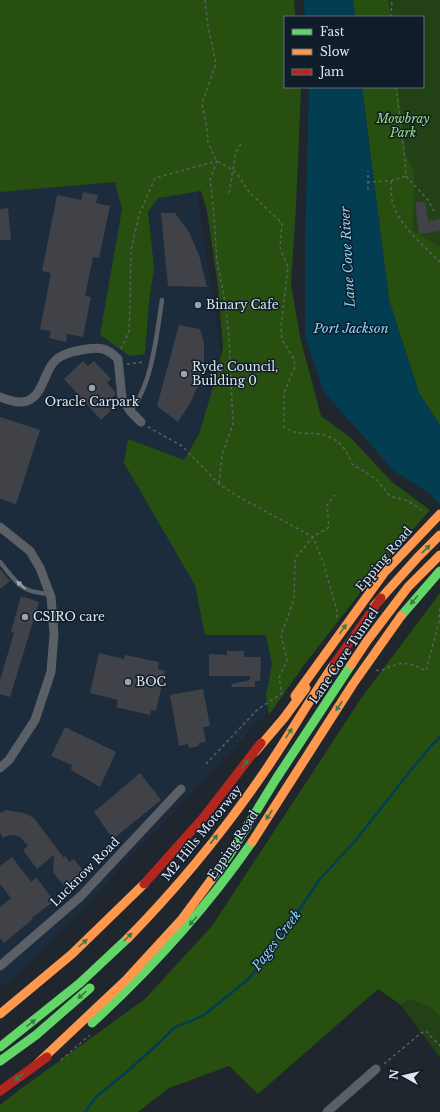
<svg xmlns="http://www.w3.org/2000/svg" width="440" height="1112" viewBox="0 0 440 1112" font-family="'Libre Baskerville',serif">
<style>
.built{fill:#1c2c3d}
.green{fill:#234117}
.forest{fill:#275010}
.water{fill:#033d51}
.lines{fill:none;stroke-linecap:round;stroke-linejoin:round}
.stream{stroke:#033d51;stroke-width:2.5}
.building{fill:#404248}
.path{stroke:#5a5f64;stroke-width:1.5;stroke-dasharray:3 3;stroke-linecap:butt}
.lane{stroke:#5a6066;stroke-width:4.5}
.street{stroke:#5a6066;stroke-width:9}
.fast{stroke:#63d668;stroke-width:9}
.slow{stroke:#ff974d;stroke-width:9}
.jam{stroke:#b3261e;stroke-width:9}
.oneway{fill:#3a7948}
.oneway2{fill:#a2aab1}
.poi-dot{fill:#9aa3ab;stroke:#101c29;stroke-width:1.5}
.labels{text-anchor:middle;stroke-width:3;stroke-linejoin:round;paint-order:stroke}
.park-label{font-size:12px;font-style:italic;fill:#9bde7e;stroke:#101c29}
.poi-label{font-size:12px;fill:#dde6ef;stroke:#101c29;text-anchor:start}
.street-label{font-size:12px;fill:#dde6ef;stroke:#101c29}
.water-label{font-size:13px;font-style:italic;fill:#8ad3f4;stroke:#101c29}
</style>
<rect width="100%" height="100%" fill="#1f262e"/>
<path class="built" d="M191,149l43,296 46,102 1,151 -246,261 -35,29v-819z"/>
<path class="green" d="M353,0h87v425l-78,-338h61v-70h-68z
M409,999l22,9 9,8v42l-39,-53z"/>
<path class="forest" d="M0,0h294l1,17h-10v70h16v2l-5,118 -5,77 9,53 21,79 29,21 42,45 38,28 -56,65 -70,90 -35,50 -3,-19 6,-32 -6,-29h-61l-10,-50 -71,-122 4,-24 56,21 15,-26 11,-36 13,-50 -5,-62 -11,-75 -6,-20 -43,7 -10,14 6,55 -5,35 -4,52 -15,2 -30,-21 22,-126 -7,-27 -115,10z
M353,0h34l4,17h-36z
M362,87h36l8,68 8,16 -1,60 27,16v178l-21,-32 -30,-93z
M440,593v423l-9,-8 -22,-9 -8,6 -23,-16 -120,105 -29,-28 -60,22 -31,24h-138v-7l19,-15 126,-91 67,-73 150,-229z"/>
<path class="water" d="M303,0h50l2,17h-50z
M309,87h53l27,213 30,93 21,32v80l-11,-12 -35,-22 -70,-79 -19,-56v-95z"/>
<g class="lines">
<path class="stream" d="M85,1112l11,-15 33,-27 31,-28 15,-15 19,-7 10,-5 42,-34 7,-7 14,-26 30,-35 23,-34 35,-38 56,-71 20,-24 9,-9"/>
</g>
<path class="building" d="M83,192l15,3 -2,8 14,3 -11,52 -6,-1 -8,39 6,1 -8,40 -16,-3 -1,8 -17,-4 2,-7 -11,-2 11,-56 -9,-2 15,-76 24,5z
M425,201l3,20 12,-2v12l-21,3 -4,-32z
M8,208l3,32h-11v-31z
M161,213h14l14,19 10,23 8,32 -39,-1z
M179,325l21,4 4,14v23l-4,16 -11,23 -11,17 -21,-16z
M83,361l5,5 6,-5 17,18 -4,4 8,9 1,2 -9,8 6,7 -12,11 -37,-41z
M0,417l40,13 -24,74 -16,-5z
M0,569l10,12 -10,8z
M21,596l18,6 -29,95 -10,-3v-14l14,-47 -3,-1z
M227,651h17v6h17l-1,24h-5v6h-23l-1,-3 19,-4v-4h-41v-22l18,1z
M99,653l25,6 1,-4 34,7 -1,7 7,2 -9,40 -5,-1 -1,5 -34,-8 2,-7 -28,-7z
M203,689l7,37 -7,1 3,15 -7,1v3l-10,2 -1,-4 -9,2 -9,-51z
M65,727l51,25 -16,35 -29,-17 1,-5 -21,-9z
M140,773l21,27 -48,39 -19,-27z
M6,810l18,3 10,5 30,40 1,-3 4,7 5,-3 13,17 -19,15 -15,-19 1,-17 -17,14 -14,-19 5,-4 -8,-9 -6,-2h-5l-6,3 -3,-5v-20z
M12,857l19,25 5,-5 18,24 -22,17 1,1 -29,24 -4,-5v-31l11,-9 -11,-14v-18z"/>
<g class="lines">
<path class="path" d="M205,0l3,26 8,37 -14,41 5,23 1,16 9,18 16,9 5,5 11,17 33,31 -2,25 8,19 -7,60 1,13 12,19 1,8 -11,26v34c14,9 21,5 36,7 17,3 27,15 32,30l24,15 14,17 18,5 17,11
M391,17l1,-17
M396,87l9,73 1,16 22,24 6,11
M217,161l-7,19 3,22 4,59 8,41 4,35 4,87 -11,31 -3,29
M391,181l15,-5
M367,182l24,-1c0,7 0,13 1,19 5,24 32,46 48,62
M368,190v-19
M229,193l7,-41 6,-10
M121,349l8,-17 1,-28 1,-54 8,-35 16,-37 62,-17
M127,364l18,-2
M148,427l34,19 37,38 20,13 74,40 10,25 15,52 -3,6
M376,670l4,1c21,-9 25,-11 46,0l13,-50 1,-14
M206,764l51,-54 25,-17 -3,-15 8,-18 -6,-25 13,-36 1,-41 18,-21 16,-10 -2,-22 8,-10
M61,1060l29,-25
M384,1064l37,-31 5,-2 14,15"/>
<path class="lane" d="M130,411c22,-24 27,-79 32,-111
M0,562c18,22 20,30 50,32"/>
<path class="street" d="M0,397c9,3 18,7 27,4 15,-5 17,-27 26,-38 8,-10 22,-12 34,-14 14,-2 20,-1 31,10l4,39 8,13 11,11
M0,527l30,24 10,17 11,29 3,37 -3,38 -16,48 -26,40 -9,8
M0,966l81,-70 100,-107
M327,1112l49,-43"/>
<path class="fast" d="M401,616l39,-45
M211,880l19,-26 46,-75 75,-114
M92,1023c61,-56 113,-113 160,-181
M0,1047l80,-64 48,-45
M0,1061l36,-26 54,-47"/>
<path class="slow" d="M374,606l44,-49 22,-22
M351,665l16,-24 41,-54 32,-32
M295,696l89,-123 56,-59
M255,752l29,-34 22,-30
M252,842l101,-158 48,-68
M128,938c50,-51 96,-107 137,-167 24,-35 45,-72 69,-107
M0,1014l72,-60 72,-70
M38,1063l88,-83 56,-61 29,-39"/>
<path class="jam" d="M334,664l47,-66
M144,884l59,-66 58,-75
M0,1091l47,-34"/>
</g>
<defs><path id="oneway-solid" d="M-6-.8H1V-3.2L6.5 0L1 3.2V.8H-6Z"/></defs>
<g class="oneway">
<use href="#oneway-solid" transform="translate(426 549) rotate(-44)"/>
<use href="#oneway-solid" transform="translate(414 600) rotate(130)"/>
<use href="#oneway-solid" transform="translate(343 629) rotate(-54)"/>
<use href="#oneway-solid" transform="translate(339 706) rotate(123)"/>
<use href="#oneway-solid" transform="translate(289 733) rotate(-57)"/>
<use href="#oneway-solid" transform="translate(245 764) rotate(-53)"/>
<use href="#oneway-solid" transform="translate(269 815) rotate(123)"/>
<use href="#oneway-solid" transform="translate(214 839) rotate(-52)"/>
<use href="#oneway-solid" transform="translate(193 921) rotate(130)"/>
<use href="#oneway-solid" transform="translate(128 937) rotate(-45)"/>
<use href="#oneway-solid" transform="translate(83 943) rotate(-42)"/>
<use href="#oneway-solid" transform="translate(82 995) rotate(138)"/>
<use href="#oneway-solid" transform="translate(31 1023) rotate(-38)"/>
<use href="#oneway-solid" transform="translate(19 1077) rotate(143)"/>
</g>
<use class="oneway2" href="#oneway-solid" transform="translate(21 585) rotate(-138)"/>
<g class="poi-dot">
<circle cx="198" cy="305" r="4"/>
<circle cx="184" cy="374" r="4"/>
<circle cx="92" cy="388" r="4"/>
<circle cx="25" cy="617" r="4"/>
<circle cx="128" cy="682" r="4"/>
</g>
<g class="labels">
<g class="park-label">
<text x="403" y="123">Mowbray<tspan x="403" dy="14">Park</tspan></text>
</g>
<g class="poi-label">
<text x="206" y="309">Binary Cafe</text>
<text x="192" y="371">Ryde Council,<tspan x="192" dy="14">Building 0</tspan></text>
<text x="92" y="406" text-anchor="middle">Oracle Carpark</text>
<text x="33" y="621">CSIRO care</text>
<text x="136" y="686">BOC</text>
</g>
<g class="street-label">
<text transform="translate(384 559) rotate(-50)" y="4">Epping Road</text>
<text transform="translate(344 656) rotate(-56)" y="4">Lane Cove Tunnel</text>
<text transform="translate(202 833) rotate(-51)" y="4">M2 Hills Motorway</text>
<text transform="translate(233 845) rotate(-56)" y="4">Epping Road</text>
<text transform="translate(85 872) rotate(-45)" y="4">Lucknow Road</text>
</g>
<g class="water-label">
<text transform="translate(347 257) rotate(-93)" y="5">Lane Cove River</text>
<text x="351" y="333">Port Jackson</text>
<text transform="translate(276 940) rotate(-53)" y="5">Pages Creek</text>
</g>
</g>
<rect x="284" y="16" width="140" height="72" fill="#101c29" stroke="#626d78"/>
<rect x="292" y="29" width="20" height="6" fill="#63d668" stroke="#626d78"/>
<text x="320" y="36" font-size="12" fill="#dde6ef">Fast</text>
<rect x="292" y="49" width="20" height="6" fill="#ff974d" stroke="#626d78"/>
<text x="320" y="56" font-size="12" fill="#dde6ef">Slow</text>
<rect x="292" y="69" width="20" height="6" fill="#b3261e" stroke="#626d78"/>
<text x="320" y="76" font-size="12" fill="#dde6ef">Jam</text>
<g transform="translate(404 1076) rotate(278)" stroke="#101c29" stroke-width="3" paint-order="stroke">
<path d="M0-3L7 15L0 10L-7 15Z" fill="#dde6ef"/>
<text y="-6" font-size="11" font-weight="bold" text-anchor="middle" fill="#dde6ef">N</text>
</g>
</svg>
